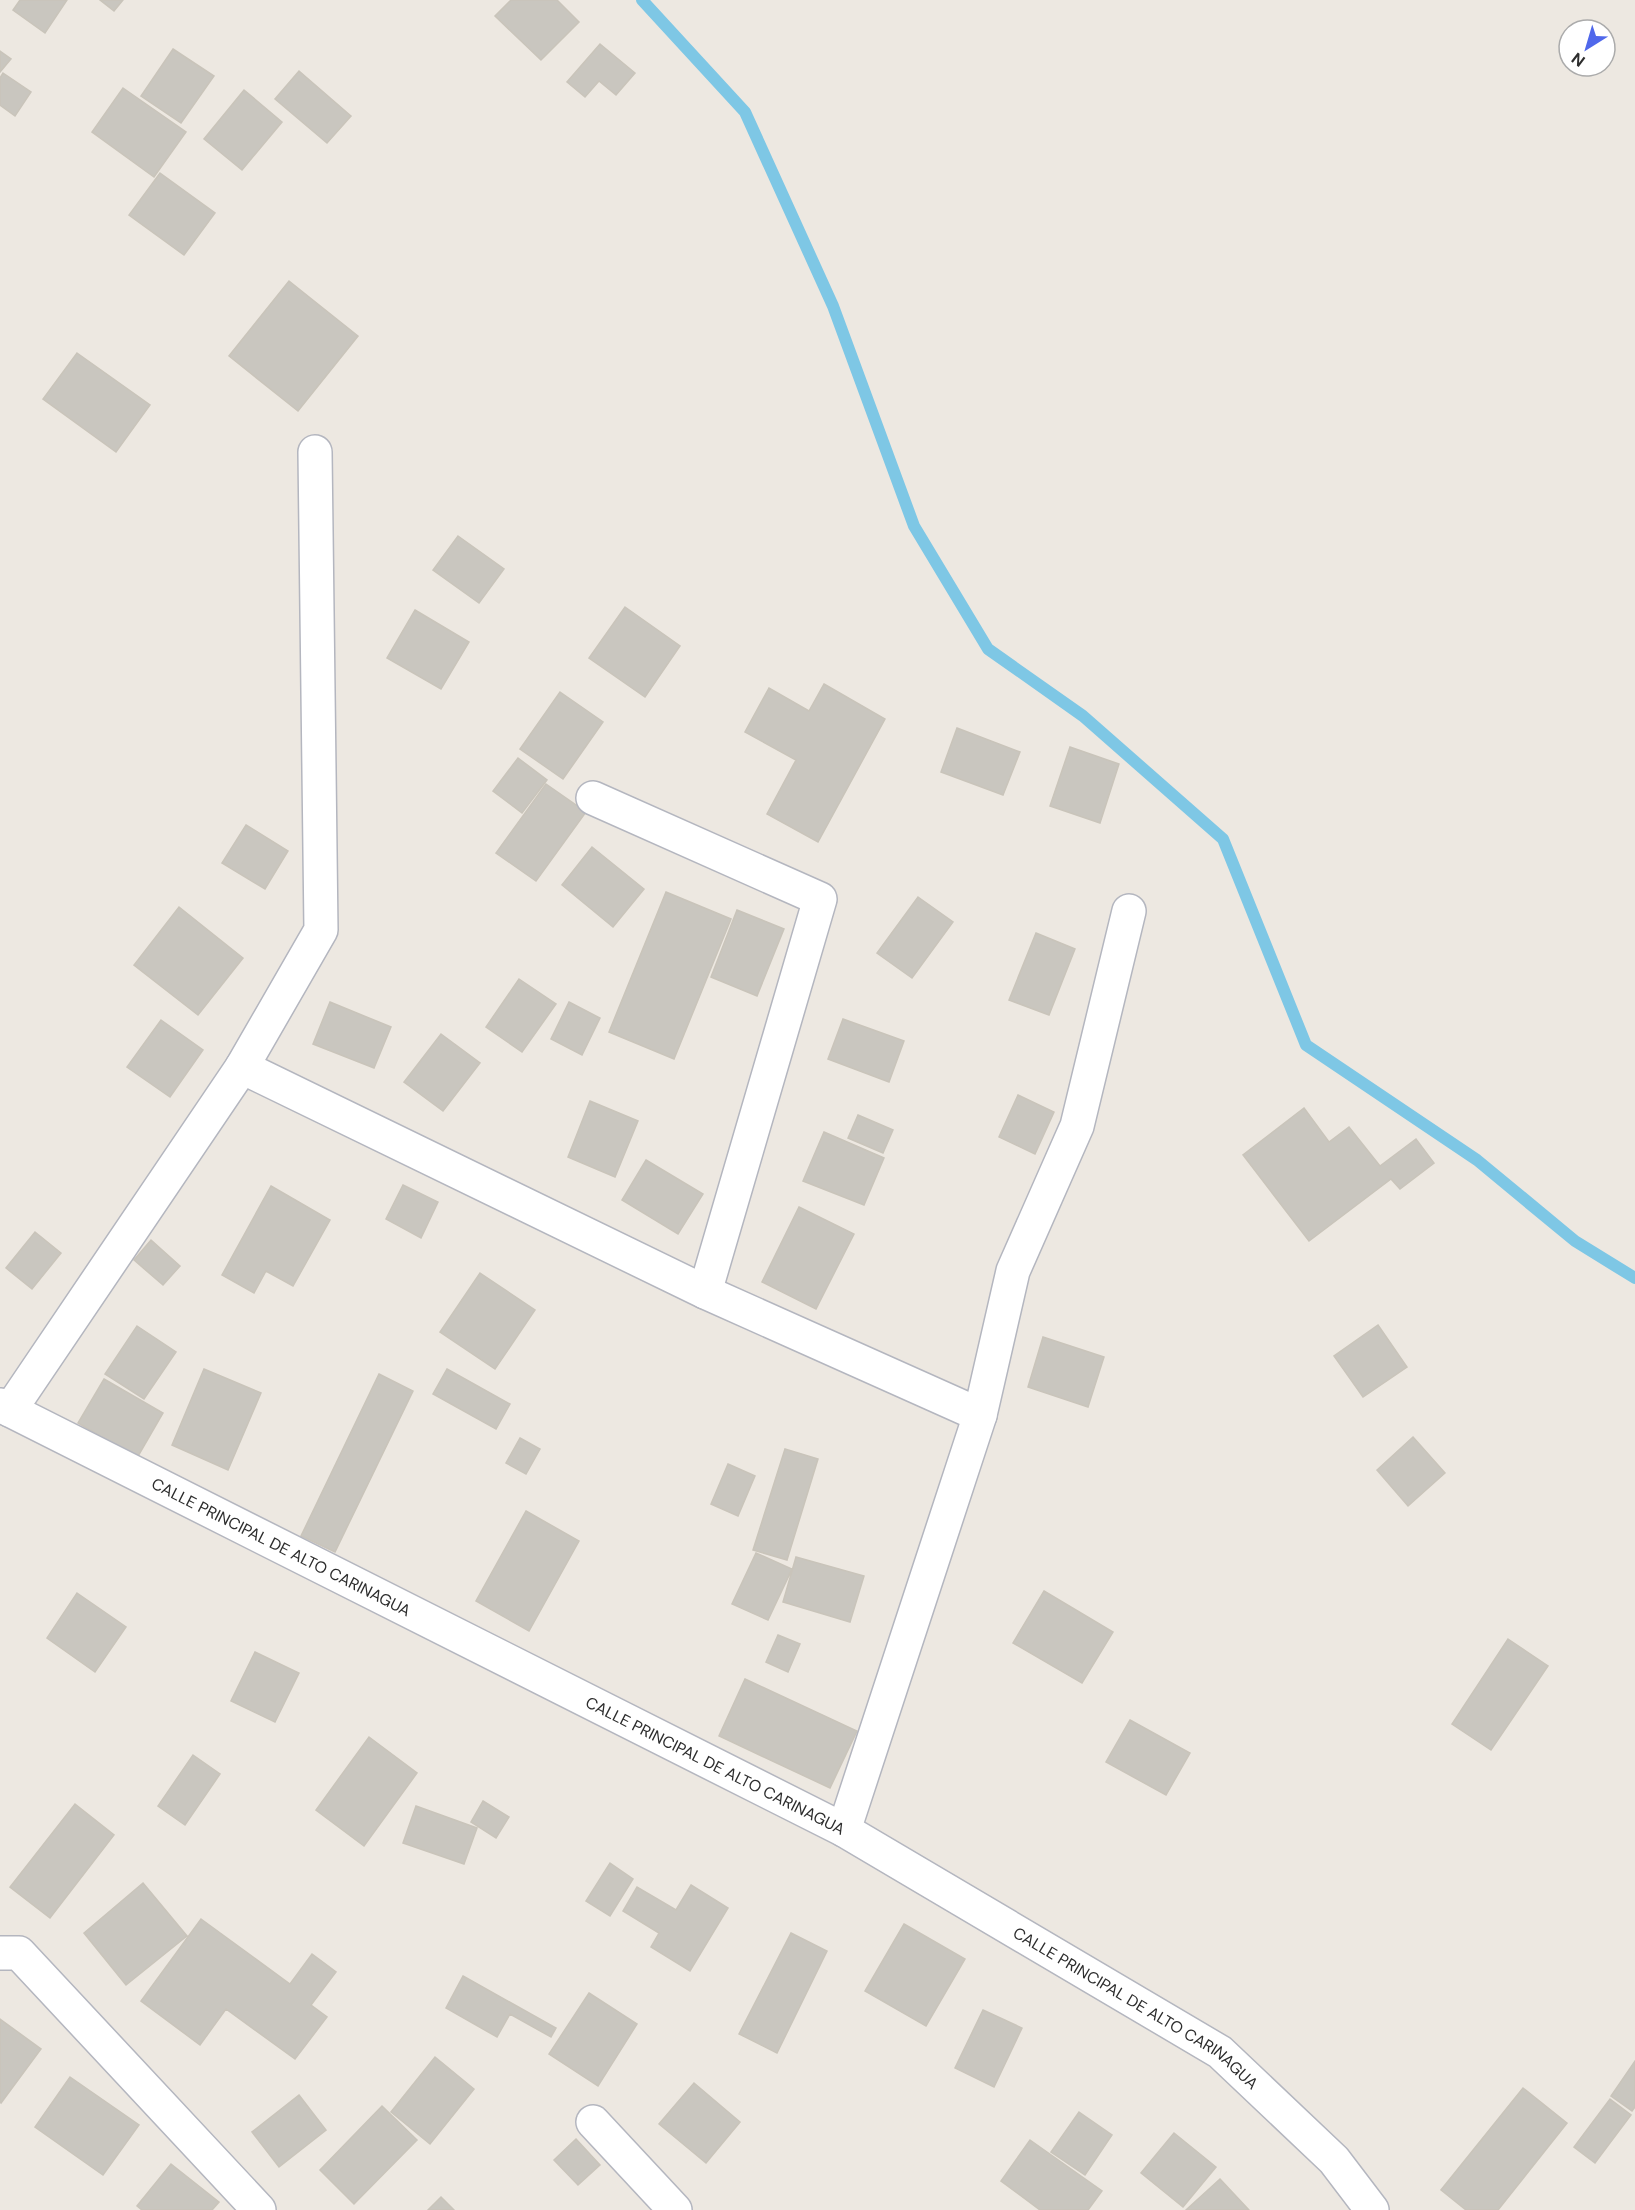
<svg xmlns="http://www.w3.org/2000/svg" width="1635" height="2210" viewBox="0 0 1635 2210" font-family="'DM Sans',sans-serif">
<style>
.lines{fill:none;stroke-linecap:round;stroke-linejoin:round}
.stream{stroke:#7ec7e5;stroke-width:12}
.building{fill:#c9c6bf;stroke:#c9c4ba;stroke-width:1.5}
.street-casing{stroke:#b4b6bf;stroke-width:36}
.street{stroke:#fff;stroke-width:33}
.labels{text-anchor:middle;stroke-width:4.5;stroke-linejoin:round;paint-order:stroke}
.street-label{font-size:16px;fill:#2d2d2d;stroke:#fff}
</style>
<rect width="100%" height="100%" fill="#ede8e1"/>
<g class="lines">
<path class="stream" d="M642,0l103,112 88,194 81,220 74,123 95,67 140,123 83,206 171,115 98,81 60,37"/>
</g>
<path class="building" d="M20,0h47l-22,33 -32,-23z
M100,0h23l-9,11z
M511,0h46l22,22 -38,38 -46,-44z
M600,44l35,29 -19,22 -17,-14 -14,16 -18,-15z
M173,49l41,27 -33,47 -40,-27z
M0,51l11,8 -11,13z
M299,71l52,45 -24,27 -52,-44z
M3,73l28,19 -16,24 -15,-11v-27z
M123,88l63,44 -32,45 -62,-45z
M244,90l38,32 -40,48 -38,-31z
M160,173l55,40 -31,42 -55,-40z
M289,281l69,55 -60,75 -69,-55z
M77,353l73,52 -34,47 -73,-53z
M458,536l46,33 -25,34 -46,-33z
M625,607l55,39 -35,51 -56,-39z
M415,610l54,32 -28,47 -54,-31z
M824,684l61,35 -67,123 -51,-28 29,-54 -51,-28 24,-44 40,23z
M560,692l43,30 -40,57 -43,-30z
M957,728l63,24 -17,43 -62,-23z
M1070,747l49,17 -19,59 -50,-17z
M518,758l29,22 -25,33 -29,-22z
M546,784l40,28 -50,69 -40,-28z
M246,825l42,26 -23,38 -43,-26z
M592,847l52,42 -31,38 -51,-42z
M666,892l65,27 -57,140 -65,-27z
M918,897l35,25 -41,56 -35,-25z
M179,907l64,51 -45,57 -64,-50z
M737,910l47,19 -27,67 -46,-19z
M1036,933l39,16 -26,66 -40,-15z
M519,979l37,25 -34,48 -36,-25z
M330,1002l61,25 -17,41 -61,-24z
M569,1002l31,16 -18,37 -31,-16z
M843,1019l61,22 -15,41 -61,-23z
M161,1020l42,30 -33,47 -43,-30z
M441,1034l39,29 -37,48 -39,-29z
M1018,1095l36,17 -19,42 -36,-17z
M590,1101l48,20 -23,56 -47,-20z
M1304,1108l25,34 20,-15 31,39 36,-27 18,24 -34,26 -9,-10 -82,62 -66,-86z
M858,1115l35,15 -10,23 -35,-15z
M824,1132l60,26 -20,47 -61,-24z
M646,1160l57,34 -25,40 -56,-34z
M403,1185l35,17 -17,36 -35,-19z
M271,1186l59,34 -37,66 -27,-15 -12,22 -32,-18z
M799,1207l55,27 -38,75 -54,-27z
M35,1232l26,21 -29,36 -26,-21z
M151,1240l29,26 -17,19 -29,-25z
M480,1273l55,37 -40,59 -55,-37z
M1378,1325l29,42 -44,30 -29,-41z
M137,1326l39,26 -32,47 -39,-25z
M1043,1337l61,20 -16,50 -60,-20z
M204,1369l57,24 -33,77 -56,-25z
M447,1369l63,35 -14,25 -63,-35z
M379,1374l34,17 -78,161 -34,-16z
M104,1379l59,34 -26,45 -59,-35z
M1413,1437l32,36 -37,33 -31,-36z
M520,1438l20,11 -14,25 -20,-11z
M785,1449l33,10 -31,101 -34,-10z
M728,1464l27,12 -17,40 -27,-12z
M526,1511l53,30 -50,90 -53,-30z
M756,1553l36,16 -24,51 -36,-16z
M796,1557l68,19 -14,46 -67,-20z
M1044,1591l69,41 -31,51 -69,-40z
M77,1593l49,34 -31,45 -48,-34z
M778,1635l22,9 -12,28 -22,-10z
M1508,1639l40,27 -57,84 -39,-26z
M255,1652l44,21 -24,49 -44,-21z
M745,1679l112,52 -27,57 -111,-52z
M1130,1720l60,33 -24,42 -60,-33z
M369,1737l48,36 -53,73 -48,-36z
M193,1755l27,19 -35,51 -27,-19z
M483,1801l26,16 -13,21 -25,-16z
M75,1804l39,31 -64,83 -40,-31z
M416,1806l61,22 -13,36 -61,-21z
M610,1863l23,16 -23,37 -24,-15z
M143,1883l44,53 -61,49 -42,-52z
M691,1885l37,23 -38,63 -39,-24 8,-14 -36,-22 14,-24 39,23z
M201,1919l89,65 22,-30 24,18 -25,33 16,12 -32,42 -69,-50 -26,36 -59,-44z
M904,1924l61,35 -39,67 -61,-35z
M791,1933l36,18 -50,102 -38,-19z
M463,1976l93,52 -5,9 -41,-23 -13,23 -51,-29z
M589,1993l48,31 -39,62 -49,-32z
M983,2010l39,18 -28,59 -39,-19z
M0,2019l41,30 -40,54 -1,-1z
M435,2057l39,32 -44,55 -39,-32z
M1635,2061v46l-3,4 -21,-15z
M70,2077l69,48 -36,50 -68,-48z
M694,2083l46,39 -34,41 -47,-39z
M1523,2088l44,35 -69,87h-32l-25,-20z
M299,2095l27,35 -47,37 -27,-35z
M1610,2099l21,16 -36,48 -21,-16z
M382,2106l35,34 -63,64 -34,-34z
M1079,2112l33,23 -27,40 -34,-23z
M1174,2133l42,34 -33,40 -42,-34z
M576,2139l24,26 -22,20 -24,-25z
M1030,2140l72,51 -14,19h-48l-39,-29z
M171,2164l48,38 -7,8h-70l-5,-4z
M1220,2179l29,31h-63z
M441,2197l13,13h-26z"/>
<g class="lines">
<defs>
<g id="street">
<path d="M593,798l227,101 -115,393"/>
<path d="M242,1067l79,-137 -6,-478"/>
<path id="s1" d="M0,1405l844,425 376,222 114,108 38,50"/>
<path d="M10,1410l232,-343 463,225 275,123 -136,415"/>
<path d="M980,1415l33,-144 64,-145 52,-215"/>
<path d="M0,1953h19l240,257"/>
<path d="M593,2122l82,88"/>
</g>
</defs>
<use href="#street" class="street-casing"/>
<use href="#street" class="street"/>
</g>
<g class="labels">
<g class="street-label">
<text dy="6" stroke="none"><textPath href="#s1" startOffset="315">CALLE PRINCIPAL DE ALTO CARINAGUA</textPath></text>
<text dy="6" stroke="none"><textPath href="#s1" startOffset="801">CALLE PRINCIPAL DE ALTO CARINAGUA</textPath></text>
<text dy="6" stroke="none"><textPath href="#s1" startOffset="1287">CALLE PRINCIPAL DE ALTO CARINAGUA</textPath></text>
</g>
</g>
<g transform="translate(1587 48) rotate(217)"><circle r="28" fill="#ffffff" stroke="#ababab" stroke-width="1.5"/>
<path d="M0-4.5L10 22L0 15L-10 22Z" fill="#5068eb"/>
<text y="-9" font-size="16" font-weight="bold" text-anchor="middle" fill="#2d2d2d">N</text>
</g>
</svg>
